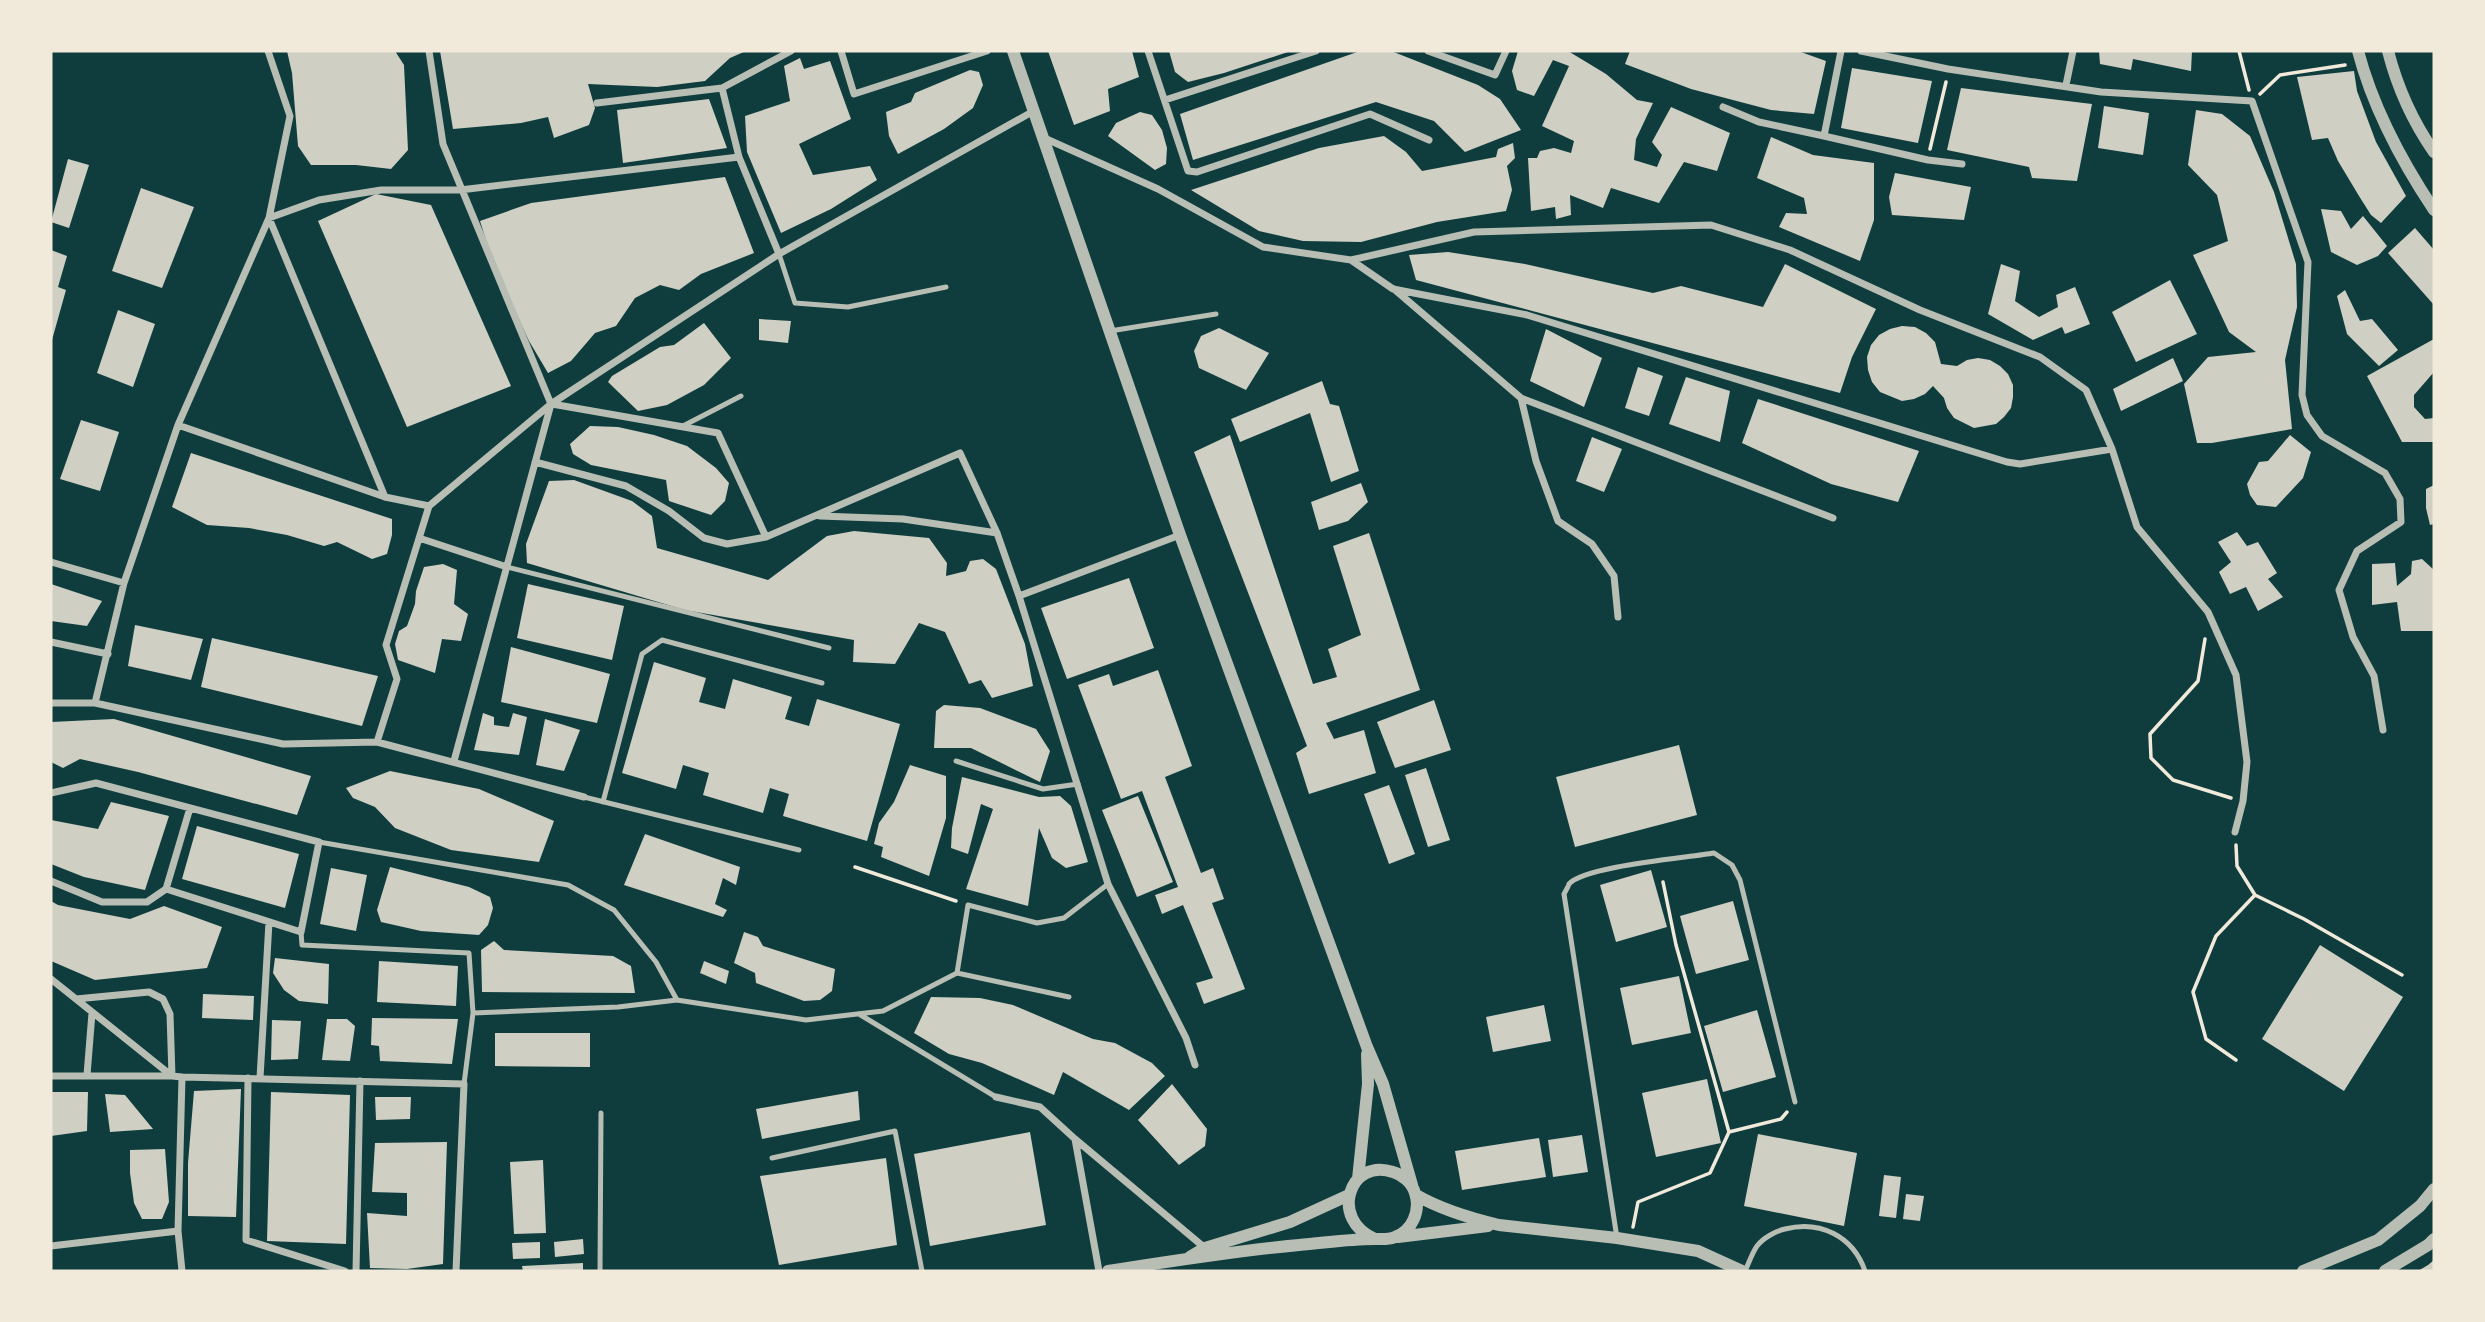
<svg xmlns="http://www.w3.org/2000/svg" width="2485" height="1322" viewBox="0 0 2485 1322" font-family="Jost,sans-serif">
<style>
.building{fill:#cfcfc3}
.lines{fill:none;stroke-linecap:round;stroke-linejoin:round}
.path{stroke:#f1e9da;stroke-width:3.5}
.service{stroke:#b8beb3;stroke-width:5}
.minor{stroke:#b8beb3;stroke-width:7}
.tertiary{stroke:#b8beb3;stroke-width:12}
</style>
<rect width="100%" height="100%" fill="#0f3d3e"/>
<path class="building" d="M287,51h108l9,14 4,85 -17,19 -35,-4h-45l-13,-19 -6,-73z
M440,51h306l-16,7 -25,23 -48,6 -69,-3 7,24 -6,17 -35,13 -6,-21 -27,6 -68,6z
M1048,51h84l7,26 -31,12 2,22 -36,14z
M1169,51h122l-67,22 -36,9 -13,-10z
M1360,51h31l87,34 22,14 21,31 -56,22 -31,-31 -58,-19 -183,58 -13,-46z
M1518,51h50l38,23 31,26 16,3 -17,36 -2,21 23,7 5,-12 -10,-13 19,-35 59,26 -13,38 -33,-9 -25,41 -48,-15 -8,20 -33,-13 1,20 -15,4 -1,-12 -24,4 -3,-53h9l3,-7 14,-3 17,5 3,-12 -32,-15 27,-60 -16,-6 -19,36 -17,-6 -5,-19z
M1630,51h168l28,10 -12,53 -43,-4 -80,-21 -66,-25z
M2099,51h93l-1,20 -58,-12 -2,11 -31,-6z
M800,58l4,11 26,-8 21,58 -52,25 14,31 57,-9 7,14 -46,29 -50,24 -34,-81 -2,-36 45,-15 -6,-35z
M1852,68l80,13 -14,62 -77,-15z
M970,70l9,2 4,13 -10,23 -29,21 -46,25 -9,-18 -3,-24 25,-10 4,-9z
M2354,71l3,20 19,51 30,54 -25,27 -10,-8 -12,-19 -21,-35 -10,-23 -16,2 -15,-63z
M1961,88l131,16 -15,77 -45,-3 -3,-11 -82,-17z
M709,99l18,49 -104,15 -6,-53z
M2104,106l45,7 -6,42 -45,-7z
M2196,110l26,4 28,22 24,56 22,72 1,43 -12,53 7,69 -80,14h-15l-13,-59 24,-27 48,-5 -27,-20 -36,-77 35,-14 -11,-46 -29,-30z
M1140,112l12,3 10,15 5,18 -1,16 -11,6 -47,-34 8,-13z
M1384,136l22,16 16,19 74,-14 2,-8 15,-6 2,15 -8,8 5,24 -6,21 -69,11 -76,20 -58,-1 -44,-10 -68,-41 128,-42z
M1771,137l42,18 61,8v57l-14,41 -81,-34 7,-14 21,1 -3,-16 -47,-20z
M68,159l21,6 -20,63 -18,-6z
M1895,173l76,14 -7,33 -72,-5 -3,-18z
M725,177l29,76 -53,21 -22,16 -19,-5 -25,13 -19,28 -21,7 -24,28 -23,12 -19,-32 -36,-79 -13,-41 51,-18z
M141,188l53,19 -32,81 -50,-17z
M376,194l55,11 80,181 -104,41 -89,-206z
M2321,209l20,2 10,18 12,-13 24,30 -9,10 -21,9 -26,-13z
M2415,228l19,22v55l-46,-52z
M51,250l16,6 -9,31 8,3 -14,50z
M1448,252l77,12 128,29 28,-7 82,21 22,-43 91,45 -24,48 -12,36 -424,-113 -7,-25z
M2001,264l19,7 -5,30 24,16 19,-10 -2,-12 19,-8 15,37 -25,10 -3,-7 -29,13 -45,-26z
M2170,280l27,54 -61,28 -24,-50z
M2345,290l15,31 12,-2 26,31 -19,16 -32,-32 -10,-38z
M118,310l37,14 -22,63 -36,-14z
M759,319l32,2 -3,22 -29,-3z
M704,323l27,35 -27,27 -37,20 -29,6 -30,-29 4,-6 48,-29 14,-2z
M1902,326l13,1 11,6 9,9 6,22 16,2 10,-6 11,-2 12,2 10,6 8,8 5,11v12l-2,11 -7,9 -8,7 -22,4 -20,-10 -7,-10 -3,-10 -11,-12 -8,8 -11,5 -12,2 -22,-9 -8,-10 -4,-12 -1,-13 4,-12 8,-10 11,-6z
M1219,328l50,25 -23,37 -47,-22 -5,-17 7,-15z
M1546,329l56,29 -18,49 -54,-26z
M2434,339v33l-20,23v12l11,12 9,-1v24h-32l-35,-66z
M2173,358l10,23 -62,30 -8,-22z
M1638,367l25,9 -14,40 -24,-8z
M1686,377l44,14 -10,51 -51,-18z
M1322,381l8,23 9,2 20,65 -28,11 -21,-69 -70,29 -9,-23z
M1758,399l161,52 -21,51 -67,-18 -89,-41z
M81,420l38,12 -19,59 -40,-12z
M590,426l28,1 36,8 33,11 29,22 13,15 -4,18 -14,14 -42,-14 -3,-21 -75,-15 -18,-11 -3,-10z
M1230,435l83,249 24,-7 -9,-28 33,-14 -28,-89 36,-13 51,157 -94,33 8,16 30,-9 12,43 -67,21 -13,-41 11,-7 -113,-294z
M2290,435l21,17 -8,26 -27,29 -19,-2 -7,-10 -3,-11 12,-22 9,-1z
M1592,437l30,12 -18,43 -28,-11z
M191,453l201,66v16l-5,19 -15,5 -35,-17 -13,4 -37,-11 -38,-7 -42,-3 -35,-18z
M574,480l58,21 20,15 5,32 111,32 59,-44 27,-5 75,7 18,25 -1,13 20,-5 4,-10 13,-2 13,10 29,75 8,42 -41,12 -11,-18 -12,4 -24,-52 -26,-9 -24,41 -42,-2 1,-22 -169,-30 -158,-47 -1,-19 23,-63z
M1361,483l7,19 -20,19 -29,9 -8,-28z
M2434,485v39l-4,1 -4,-17v-19z
M2237,532l10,14 11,-4 19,31 -9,6 15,18 -25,14 -12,-24 -16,7 -11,-22 12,-10 -13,-20z
M2422,559l12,11v61h-33l-4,-29 -25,3v-41l23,-1 2,23 14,-12 1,-13z
M443,564l14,6 -3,34 14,10 -7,27 -19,-2 -7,34 -37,-13 -3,-16 4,-13 8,-5 8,-22 1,-13 8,-24z
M1129,578l25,70 -87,31 -26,-71z
M51,584l51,17 -15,25 -36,-5z
M528,584l96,22 -12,54 -95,-22z
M135,625l68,14 -12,41 -63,-14z
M212,638l166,38 -16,50 -161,-39z
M511,647l99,27 -13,49 -96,-21z
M654,662l52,16 -7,24 26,7 8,-30 59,18 -7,22 24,7 8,-27 83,25 -33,117 -84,-25 6,-22 -19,-6 -7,25 -60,-18 6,-22 -26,-8 -7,24 -54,-16z
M1158,670l34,96 -27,11 36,96 12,-5 11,31 -12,4 33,86 -41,15 -8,-21 17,-5 -30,-73 -21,9 -7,-19 23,-8 -36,-96 -21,8 -43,-114 31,-11 4,12z
M1434,700l17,50 -56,18 -18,-46z
M944,705l36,3 56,21 14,22 -10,31 -69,-34h-37l2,-37z
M483,713l11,4v8l15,2 4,-14 14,4 -8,38 -45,-5z
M114,719l197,57 -14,39 -159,-43 -58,-13 -17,9 -12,-6v-40z
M545,719l35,11 -16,41 -28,-6z
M1679,745l18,70 -122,32 -19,-70z
M910,765l36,11v42l-17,58 -48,-19 2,-10 -9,-3 5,-21 15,-21z
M1426,768l24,72 -22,7 -23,-72z
M390,771l89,18 75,32 -15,41 -88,-12 -56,-22 -20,-21 -22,-9 -7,-10z
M962,777l77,20 21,-1 11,10 17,56 -22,6 -14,-10 -13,-30 -11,78 -62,-17 27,-80 -12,-5 -13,50 -17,-6 1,-20z
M1389,785l26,69 -26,10 -25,-70z
M1138,796l35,86 -36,15 -35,-87z
M111,802l58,14 -24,74 -61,-13 -33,-13v-44l47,9z
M197,826l102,28 -14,54 -103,-29z
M645,834l95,33 -4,18 -13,-7 -8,26 12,6 -4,7 -99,-32z
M390,867l79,20 21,10 3,11 -5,17 -9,10 -58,-4 -40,-9 -4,-12z
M331,868l36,7 -11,56 -36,-7z
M1651,870l16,57 -51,15 -16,-57z
M51,901l7,4 72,14 34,-13 58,21 -15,41 -112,12 -44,-19z
M1733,901l16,59 -53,14 -16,-58z
M744,932l14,5 5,9 72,23 -3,22 -12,9 -16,1 -48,-18 -1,-10 -21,-10z
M494,941l10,9 109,6 18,10 4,27 -153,-1 -1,-42z
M2320,945l83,52 -59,94 -82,-52z
M275,958l54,6 -1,40 -29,-3 -15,-11 -11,-17z
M379,961l79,5 -2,40 -79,-4z
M704,961l25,10 -3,13 -26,-11z
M1679,976l12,57 -59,12 -12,-57z
M203,994l51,2 -1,24 -51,-2z
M931,997l49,1 33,7 80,34 22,4 37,20 13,13 -36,34 -66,-38 -9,23 -72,-32 -33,-9 -35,-21z
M1544,1005l7,36 -58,11 -7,-35z
M1757,1010l19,67 -53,15 -19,-66z
M372,1018l86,1 -6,45 -72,-3 -1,-15 -8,-1z
M327,1019h20l8,7 -5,35 -28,-1z
M272,1020l29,1 -3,38 -27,1z
M495,1033h95v34l-95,-1z
M1707,1079l14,64 -65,14 -14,-64z
M1172,1084l35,45 -2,17 -26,19 -41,-45z
M241,1089l-5,128 -48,-1v-53l6,-72z
M858,1091l2,29 -98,19 -6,-30z
M51,1092h37l-1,39 -36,5z
M271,1092l79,3 -4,149 -79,-3z
M105,1094l20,1 28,34 -43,3z
M375,1097h36l-1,22 -34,1z
M1030,1132l16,93 -116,21 -16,-92z
M1758,1134l99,19 -13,73 -100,-20z
M1582,1135l6,37 -35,5 -5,-37z
M1539,1138l7,39 -84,13 -7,-39z
M447,1142l-4,122 -36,5 -37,-1 -3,-55 40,3v-23l-35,-1 3,-49z
M165,1149l4,53 -7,17h-20l-8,-16 -4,-30v-23z
M886,1158l11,87 -118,20 -19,-89z
M543,1160l3,73 -32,1 -4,-72z
M1884,1175l17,2 -5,41 -17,-2z
M1906,1194l18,2 -4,25 -17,-2z
M583,1239l1,15 -29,3 -1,-15z
M540,1242v16l-27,1 -1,-16z
M2434,1260v11h-16l10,-6z
M583,1263v8h-60l-1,-5z"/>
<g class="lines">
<path class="path" d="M2239,51l10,39
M2260,94l20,-19 65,-10
M1930,149l16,-67
M2205,639l-7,42 -48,53 1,24 22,22 58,18
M2236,845l1,21 18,29 49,24 98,56
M855,867l101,34
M2236,1060l-30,-21 -13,-47 23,-56 39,-41
M1729,1132l52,-13 6,-7
M1633,1227l5,-25 72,-29 19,-41 -53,-187 -13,-63"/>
<path class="service" d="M779,254l16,49 53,4 98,-20
M1110,331l106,-17
M681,427l60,-31
M507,567l322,81
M956,761l87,28 35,-5
M584,797l215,53
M603,802l39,-148 20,-14 160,43
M319,842l249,43 46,25 42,52 21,38
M301,932l1,13 167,8 4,60
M1069,997l-112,-24 11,-68 69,18 27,-5 44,-34
M859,1014l137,83
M464,1084l9,-71 145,-6 59,-7 129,20 77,-9 74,-38
M772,1158l123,-27 27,140
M1617,1238l-53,-344c0,0 5,-9 5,-10 16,-18 117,-26 145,-31l18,12 8,15 55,222
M600,1271l1,-158
M1745,1271c4,-8 7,-18 12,-25 6,-8 19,-15 28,-17 35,-9 68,7 80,42"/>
<path class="minor" d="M429,51l14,93 108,260 -97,357
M841,51l13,43 133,-43
M1148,51l40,120 9,1 173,-58 59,26
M1428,51l67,24 11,-24
M1841,51l-17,85 104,24 34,4
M1861,51l87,18 153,23 151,9 56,161 -6,133 5,20 15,21 63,37 15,26 1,23 -44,29 -18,39 14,47 21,39 9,54
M2066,85l7,-34
M1165,100l151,-49
M597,103l125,-15
M1723,107l36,15 65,14
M1042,137l116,52 105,58 88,13 42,29 134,26 480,147 13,2 92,-15 25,78 71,85 28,63 11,87 -4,39 -8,31
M779,254l-40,-97 -17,-69 69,-37
M1351,260l123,-28 237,-7 79,25 130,60 120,47 46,33 26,59
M1394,289l127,109 312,120
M1521,398l15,63 22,60 34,23 22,32 4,41
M552,404l166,29 48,104
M178,425l207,72 44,9
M535,462l91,24 43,25 35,27 23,6 39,-7 194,-84 37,80 22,63 89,288 78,154 9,27
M385,497l-116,-279 50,-18 62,-10h79l279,-33
M820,516l83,3 94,14
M419,538l88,29
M51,562l73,21
M1019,596l161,-61
M51,642l57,12
M51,703h44l188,41 94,-2 207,55
M95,703l29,-120 54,-158 91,-207 21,-102 -22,-65
M377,742l20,-63 -11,-34 43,-139 122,-102 228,-150 253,-142
M51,793l45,-10 223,59 -18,90 -135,-43 24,-81
M51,881l51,21h45l19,-13
M51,979l121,97 10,1 -4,154 4,40
M87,1075l5,-62
M51,1076h121l-2,-62 -7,-15 -14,-7 -73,7
M182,1077l282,7 -8,187
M248,1078l-2,162 99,31
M260,1078l9,-156
M996,1097l44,10 35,32
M51,1246l127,-15
M356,1271l4,-190
M1099,1271l-24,-132 130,109"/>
<path class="tertiary" d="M1013,51l167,484 187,512 16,37 29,101
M2358,51c15,57 44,111 76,159
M2388,51c9,35 25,71 46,101
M1358,1179l10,-95 -1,-30
M1416,1195c26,15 53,23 83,30l118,13 81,13 44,20
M1398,1237l90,-11
M1190,1257l15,-9 85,-26 59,-27
M1108,1271c64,-10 127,-20 191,-26 25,-2 50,-6 75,-6 7,0 14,1 21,-2 17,-6 26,-26 20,-44 -3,-10 -12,-18 -22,-21 -44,-15 -64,48 -18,67
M2303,1271l75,-31 42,-34 14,-17
M2385,1271l43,-26 6,-6"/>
</g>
<rect width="2485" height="1322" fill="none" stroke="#f1e9da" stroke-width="105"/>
</svg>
